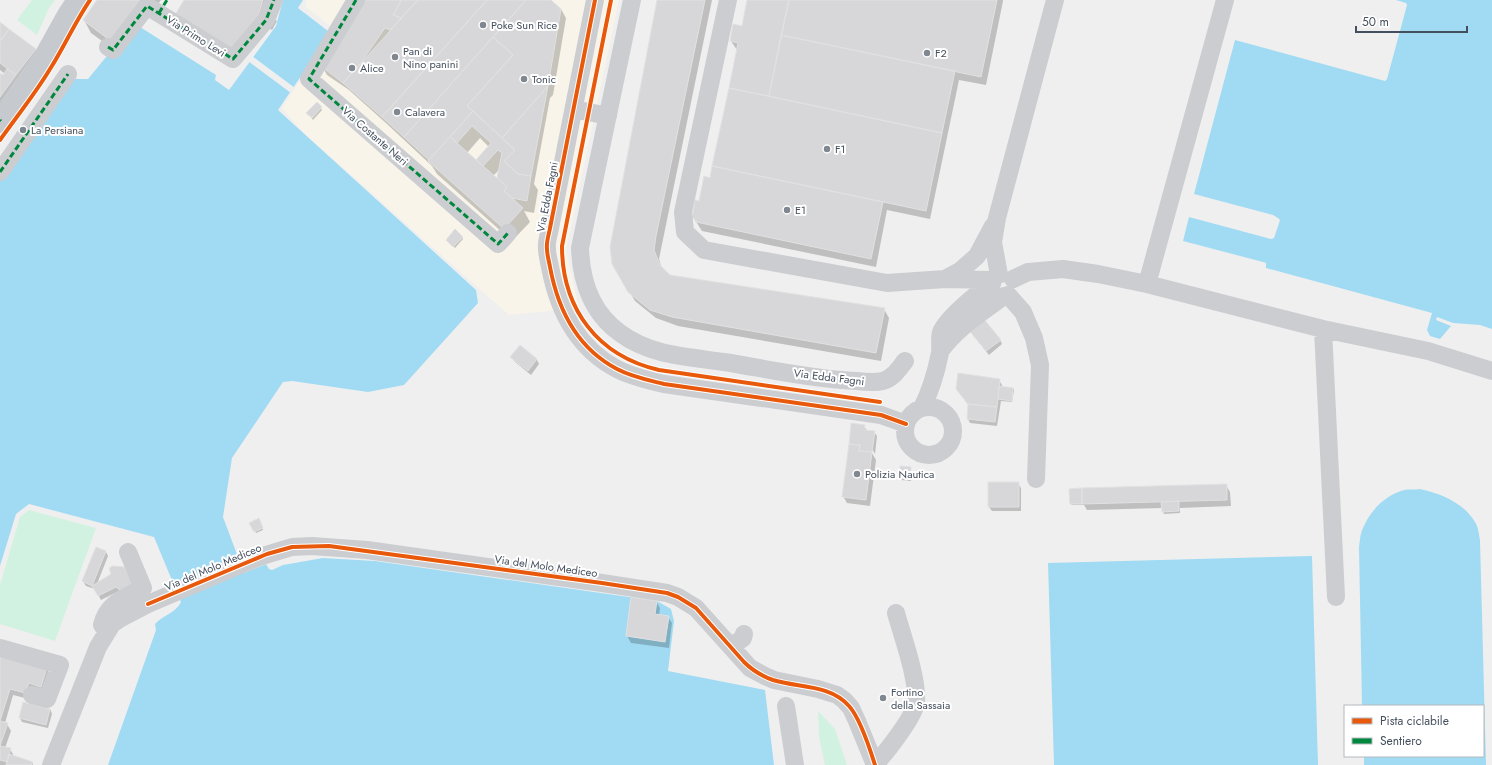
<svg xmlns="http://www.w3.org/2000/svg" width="1492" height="765" viewBox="0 0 1492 765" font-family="Jost,sans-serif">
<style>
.commercial{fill:#f8f4ea}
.green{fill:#d1f2e0}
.water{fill:#a1dbf3}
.pier{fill:#f0efef}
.shadow{fill:#0003;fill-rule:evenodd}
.building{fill:#d7d7d9;stroke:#e1e1e2}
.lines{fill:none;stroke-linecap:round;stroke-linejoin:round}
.minor{stroke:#cbcdd0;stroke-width:18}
.major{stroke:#c6cace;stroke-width:22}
.quiet{stroke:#00873e;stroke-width:3;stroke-dasharray:6 3;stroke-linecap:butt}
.cycleway-casing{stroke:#fff;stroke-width:6}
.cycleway{stroke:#e8590c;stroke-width:4}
.poi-dot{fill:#808790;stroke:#fff;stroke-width:1.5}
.labels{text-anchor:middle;stroke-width:4;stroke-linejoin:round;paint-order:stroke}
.poi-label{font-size:11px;fill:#444f5d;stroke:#fff;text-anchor:start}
.street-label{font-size:11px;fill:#444f5d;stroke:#fff}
</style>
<rect width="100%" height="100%" fill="#f0efef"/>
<path class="commercial" d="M306,0h313l-53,250 13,58 -70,7 -204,-181 -23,-26 52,-79 -28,-22z"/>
<path class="green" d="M32,0h23l-6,8 -12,27 -20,-15z
M29,510l67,18 -41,113 -55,-17v-39l20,-68z
M818,711l17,18 12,36h-22l-6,-28z"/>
<path class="water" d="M283,0h20l-5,8 30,23 1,4 -51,75 198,180 2,13 -74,82 -36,7 -76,-11 -9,1 -51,76 -9,59 21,56 22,-9 3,5 3,1 11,-5 40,-7 52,3 282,40 14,8 3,12 -6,50 97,19 9,75h-666l48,-135 -1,-6c8,-9 21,-11 26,-22l-27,-65 -125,-33 -13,10 -16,52v-390l67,-97h21l23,-28 29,-24 76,48 -1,5 14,10 47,-64z
M1396,0h96v329l-12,-4 -27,-2 -16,-6 -1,3 15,6 -11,13 -10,-3 -3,-6 5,-17 -166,-45v-5l-3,-1 -80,-21 6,-24 82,22 3,-1 6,-18 -2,-2 -5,-3 -79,-21 41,-154 150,41 2,-2 20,-74 -1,-2z
M1420,489c21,5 43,13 55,33 3,4 4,12 5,18l6,225h-122v-9h119v-50h-121l-3,-159c1,-6 1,-13 4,-19 7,-17 22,-33 41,-38 4,-1 11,0 16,-1z
M1312,556l6,209h-264l-6,-202z"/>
<path class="pier" d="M252,56l43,32 -4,5 -43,-32z"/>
<path class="shadow" d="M98,0h63l-41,54 -29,-21 -7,-13z
M185,0h83l-8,29z
M362,0h187l12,9 5,9 -13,77 -3,3 -16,86 4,6 -4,23 -10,-2 6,11 -18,19 -75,-67 -5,-8 -45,-42 -38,-34 -22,-15 -5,-9zM480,138l9,9 -13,15 -9,-9zM500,169l-3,11 -4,-4z
M658,0h54l-53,259 3,10 8,7 214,33 5,9 -8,43 -203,-35 -22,-8 -21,-17 -22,-38z
M748,0h255v1l-17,84 -27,-5 -29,139 -43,-9 -11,57 -174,-36 -9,-14 18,-38 26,-129 -6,-9 12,-14z
M273,18l4,3 -5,9 -3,-2z
M0,24l35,25 7,13 -42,55v-43l3,2 2,-2 -5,-4z
M317,104l5,6 -9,10 -5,-7z
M462,237l1,2 -8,9 -7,-6z
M972,334l28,6 2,4 -13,11z
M520,346l17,14 2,4 -8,11 -17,-14 -2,-4z
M999,380l4,7 10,1 1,2 -2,12 -11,-1 -4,25 -27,-3 -2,-4 1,-13 -12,-17z
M864,426l3,5 7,1 3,4 -2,18 -4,-7 -2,1 7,12 -6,46 -23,-3 -4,-7z
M911,468v13l-10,-1 -1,-2z
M1018,483l3,5v23h-29l-3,-4z
M1226,485l4,7 1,14 -51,2v5l-16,1 -2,-6 -75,2 -3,-5h-12l-1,-1z
M258,519l5,11 -7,3 -5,-10z
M97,549l9,3 2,4 -11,28 15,-10 25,17h-18l-18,9 -6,-11 -9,-3 -3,-5z
M656,601l4,7 -1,8 9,1 4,6 -3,25 -38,-5 -4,-7z
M0,654l46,13 4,7 -6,19 -15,6 -16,-4 -8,28 2,1 4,7 -6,17 5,1 4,7 18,6 1,3h-33z
M50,709l2,5 -4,14 -26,-6 -2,-4z"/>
<path class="building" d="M97,0h47l-32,42 -29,-22z
M184,0h79l-7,23 -25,30 -59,-33z
M361,0h38l2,1 -8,14 8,3 -11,12 -5,-2 -25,36 -17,19 -22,-17z
M399,0h19l-17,18 -8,-3 8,-14z
M418,0h69l-105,117 -39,-34z
M487,0h39l-122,137 -22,-20z
M526,0h25l10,9 -13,77 -46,52 -35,-32 46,-51 -20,-18z
M657,0h48l-49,236 -2,14 6,15 10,10 215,33 -9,45 -204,-36 -22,-7 -22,-18 -16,-28 -2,-17z
M747,0h42l-20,96 -40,-8 9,-45 -8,-2 3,-17 9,2z
M789,0h208l-16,77 -200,-42z
M0,22l9,7 -8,11h-1z
M9,29l27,20 -20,26 -16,-12v-22z
M781,35l174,36 -13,62 -173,-37z
M493,37l20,18 -46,51 6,5 -44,49 -25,-23z
M7,69l9,6 -16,22v-24l3,2z
M548,86l-17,90 -13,-2 -14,-13 11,-11 -13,-12z
M729,88l213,45 -16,78 -214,-45z
M317,102l5,5 -10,11 -6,-5z
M473,111l42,39 -11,11 14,13 13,2 -4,25 -15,-3 -8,-7 3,-4 -10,-9 5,-25 -4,-3 -15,16 -7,-6 15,-17 -19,-17 -15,17 -7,-6z
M450,137l57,50 -3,4 19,17 -19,21 -76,-68z
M712,166l171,36 -12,57 -175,-37v-3l-4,-1 3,-18 4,1 5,-25 6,2z
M455,229l8,8 -10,10 -7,-7z
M983,318l18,22 -15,11 -18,-22z
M520,345l17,14 -9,12 -18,-14z
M958,373l42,6 -3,28 -29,-3 -12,-15z
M999,386l14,2 -1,13 -14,-2z
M968,404l29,3 -2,15 -28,-3z
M851,423l14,2 -1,5 11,1 -3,21 -13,-1 1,-6 -11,-1z
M849,444l11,1 -1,6 13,1 -6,48 -24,-3z
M900,466l11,1 -1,12 -11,-1z
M988,482h31v25h-31z
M1227,484v16l-145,4v-16z
M1082,488v16h-12l-1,-15z
M1179,501v10l-17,1 -1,-10z
M259,518l4,10 -9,4 -5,-9z
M96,547l10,4 -14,35 -10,-5z
M113,566l11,1 11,19 -15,4 -4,-3 -18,9 -6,-10 19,-12 -2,-6z
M631,597l26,4 -2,13 14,2 -4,26 -39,-6z
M0,653l47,14 -6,20 -12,-4 -4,10 -15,-4 -10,32z
M23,702l27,7 -4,16 -27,-7z
M0,721l8,2 -8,23 11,2 -4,14 -7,-2z
M9,754l24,8 -2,3h-25z"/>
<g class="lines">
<path class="minor" d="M356,0l-47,79 189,165 10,-11
M595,0l-45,228c-1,6 -4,14 -3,21 0,6 2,12 3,18 8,43 27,81 67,102 15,8 31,11 47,15l217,31 25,9
M632,0l-52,248c1,33 12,65 40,85 12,9 26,15 41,19 20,5 42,7 63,10 44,7 88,17 132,19 9,1 19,2 27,0 10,-3 16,-12 22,-20
M728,0l-45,212 2,20 19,18 183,33 58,-4 48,1
M108,47l5,3 34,-44 86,53 33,-39 8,-20
M574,109l34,7
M0,172l68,-98
M999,275l-6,-33 4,-24 58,-218
M945,279l15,-8 17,-15 16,-30
M1013,279l15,-7 35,-3 35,5 49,10 176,45 105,22 64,20
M1147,284l78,-284
M1008,295l15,17 11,26 6,27 -4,114
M1323,329l13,268
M941,350c17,-23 40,-37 63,-54
M905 431a24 24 0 1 1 48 0a24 24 0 1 1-48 0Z
M922,408c9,-18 14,-35 18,-55 1,-6 -1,-15 1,-21 7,-15 37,-40 51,-48
M107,631l-5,-6c5,-22 22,-27 41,-37l-15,-36
M731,647l12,-9 1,-4
M0,648l60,17 -13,34 -15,-4
M786,706l9,59
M51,765l47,-118 14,-23 9,-6 27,-14 111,-47 33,-10 20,-1 55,4 235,33 65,10 11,4 18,11 54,60 15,8 9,4 44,9 19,6 7,5 7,8 6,13 18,44
M878,765l-3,-1c10,-10 39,-47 41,-61 2,-24 -13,-65 -20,-90"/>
<path class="major" d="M0,122l44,-64 24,-43 10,-15"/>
<path class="quiet" d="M356,0l-47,79 189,165 10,-11
M159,13l8,-13
M108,47l5,3 34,-44 86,53 33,-39 8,-20
M0,120l1,1
M0,172l68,-98"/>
<defs>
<path id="cycleway" d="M595,0l-45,228c-1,6 -4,14 -3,21 0,6 2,12 3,18 8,43 27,81 67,102 15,8 31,11 47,15l217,31 25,9
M611,0l-49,246c0,63 36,110 97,124l221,32
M0,140c17,-24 35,-46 50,-71 14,-22 25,-47 40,-69
M148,604l119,-50 25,-7 37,-1 273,37 65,10 11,4 18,11 48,54c8,8 18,14 29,18 25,8 57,4 76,26 11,12 21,43 26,59"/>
</defs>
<use href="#cycleway" class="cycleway-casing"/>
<use href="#cycleway" class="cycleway"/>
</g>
<g class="poi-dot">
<circle cx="483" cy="25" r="4"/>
<circle cx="927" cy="53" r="4"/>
<circle cx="395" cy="57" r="4"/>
<circle cx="352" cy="68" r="4"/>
<circle cx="524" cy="79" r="4"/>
<circle cx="397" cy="112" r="4"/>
<circle cx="23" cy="130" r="4"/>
<circle cx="827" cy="149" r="4"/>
<circle cx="787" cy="210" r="4"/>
<circle cx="857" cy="474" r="4"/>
<circle cx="883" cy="698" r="4"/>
</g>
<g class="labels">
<g class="poi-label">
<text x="491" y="29">Poke Sun Rice</text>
<text x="403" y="55">Pan di<tspan x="403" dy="13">Nino panini</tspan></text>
<text x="935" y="57">F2</text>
<text x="360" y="72">Alice</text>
<text x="532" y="83">Tonic</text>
<text x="405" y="116">Calavera</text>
<text x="31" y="134">La Persiana</text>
<text x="835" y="153">F1</text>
<text x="795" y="214">E1</text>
<text x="865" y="478">Polizia Nautica</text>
<text x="891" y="696">Fortino<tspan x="891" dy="13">della Sassaia</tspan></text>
</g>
<g class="street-label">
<text transform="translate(196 36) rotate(32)" y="4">Via Primo Levi</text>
<text transform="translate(375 136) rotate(41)" y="4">Via Costante Neri</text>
<text transform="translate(547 197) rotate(-79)" y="4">Via Edda Fagni</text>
<text transform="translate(829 377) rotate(7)" y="4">Via Edda Fagni</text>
<text transform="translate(546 566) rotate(8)" y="4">Via del Molo Mediceo</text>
<text transform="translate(213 567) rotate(-23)" y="4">Via del Molo Mediceo</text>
</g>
</g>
<rect x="1344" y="705" width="140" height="52" fill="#ffffff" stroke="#b4b9be"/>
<rect x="1352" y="718" width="20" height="6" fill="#e8590c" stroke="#b4b9be"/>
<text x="1380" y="725" font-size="12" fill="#444f5d">Pista ciclabile</text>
<rect x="1352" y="738" width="20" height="6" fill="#00873e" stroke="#b4b9be"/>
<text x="1380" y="745" font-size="12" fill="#444f5d">Sentiero</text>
<path d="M1356 26v6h111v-6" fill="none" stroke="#444f5d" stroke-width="2"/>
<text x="1362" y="26" font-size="12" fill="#444f5d" stroke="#ffffff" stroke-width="3" paint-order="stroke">50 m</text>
</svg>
